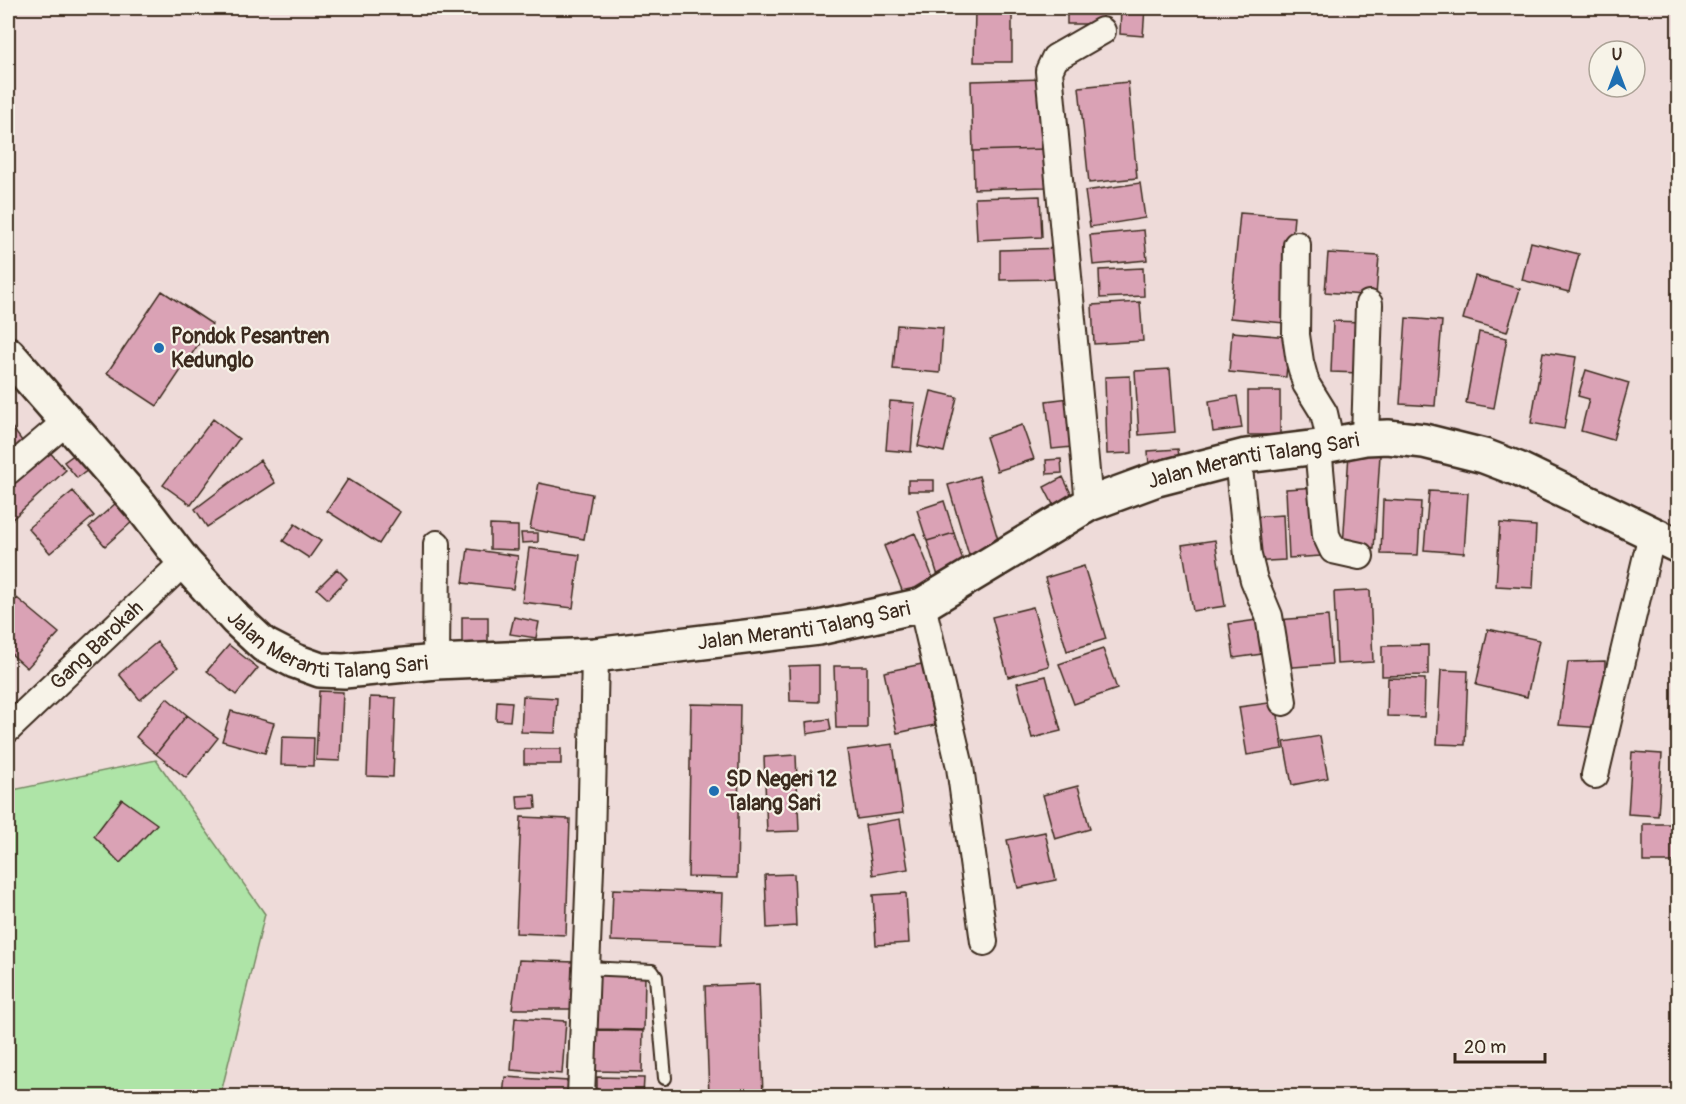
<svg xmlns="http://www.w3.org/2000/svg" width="1686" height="1104" viewBox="0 0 1686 1104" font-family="Pangolin,sans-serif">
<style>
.green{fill:#aee4a7;stroke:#748762;stroke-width:1.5}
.building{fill:#daa2b5;stroke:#3b2a1e;stroke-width:1.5}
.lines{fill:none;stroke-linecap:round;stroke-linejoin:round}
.lane-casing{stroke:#3b2a1e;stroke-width:16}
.street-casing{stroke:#3b2a1e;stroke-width:30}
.secondary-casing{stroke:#3b2a1e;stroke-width:38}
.lane{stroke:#f7f3e8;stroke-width:12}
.street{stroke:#f7f3e8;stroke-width:26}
.secondary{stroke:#f7f3e8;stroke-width:33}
.poi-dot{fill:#1f6fb2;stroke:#f7f3e8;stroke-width:2}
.labels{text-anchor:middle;stroke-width:4.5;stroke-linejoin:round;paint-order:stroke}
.poi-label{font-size:21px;font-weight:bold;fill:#3b2a1e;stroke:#f7f3e8;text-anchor:start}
.street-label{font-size:21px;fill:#3b2a1e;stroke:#f7f3e8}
</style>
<rect width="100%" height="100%" fill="#eedbd9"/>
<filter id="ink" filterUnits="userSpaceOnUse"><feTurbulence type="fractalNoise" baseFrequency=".0167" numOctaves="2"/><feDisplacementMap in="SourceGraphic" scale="12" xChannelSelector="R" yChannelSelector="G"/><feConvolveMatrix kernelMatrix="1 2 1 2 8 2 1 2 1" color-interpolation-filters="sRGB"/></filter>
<g filter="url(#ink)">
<path class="green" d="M156,760l109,154 -44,179 -2,3h-211v-305z"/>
<path class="building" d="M975,8h37v54h-38z
M1067,8h36v16h-36z
M1121,8h24l-2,28 -23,-2z
M1043,79l2,70 -72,2 -2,-70z
M1128,82l9,96 -48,5 -10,-96z
M1045,149l1,38 -72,2 -1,-38z
M1140,183l5,35 -55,9 -5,-36z
M1040,196l2,41 -65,3 -2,-42z
M1240,213l54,4 -10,106 -54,-5z
M1144,230l3,30 -54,5 -3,-30z
M1531,242l48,12 -10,38 -47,-12z
M1063,248v31l-63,1v-30z
M1328,253l51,3 -3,40 -51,-4z
M1143,268l1,28 -44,2 -1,-28z
M1475,276l45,13 -13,43 -44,-13z
M162,291l50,33 -55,82 -50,-33z
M1140,302l3,39 -49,3 -2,-39z
M1406,318l36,3 -7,85 -35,-2z
M1333,321l29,1 -2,51 -29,-1z
M897,325l46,3 -3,45 -47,-4z
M1232,332l57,5 -3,40 -57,-5z
M1479,332l28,6 -13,70 -28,-5z
M1543,352l33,5 -12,72 -33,-6z
M1170,369l5,63 -36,3 -4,-64z
M1586,370l43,13 -16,57 -32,-9 8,-32 -11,-3z
M1130,376l2,77 -25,1 -2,-77z
M931,391l26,6 -13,55 -26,-6z
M1248,391h32v44h-32z
M1237,396l5,32 -29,4 -4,-31z
M1077,397l6,49 -31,3 -6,-48z
M890,401l25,2 -4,49 -25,-2z
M213,419l26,20 -48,66 -28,-20z
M8,422l20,27 -20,16z
M1022,425l12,34 -37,12 -11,-34z
M44,446l22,24 -58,53v-44z
M1178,449l2,15 -31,2 -1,-15z
M1349,453l31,2 -6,94 -31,-2z
M75,454l13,16 -11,8 -13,-16z
M1061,459l1,14 -15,1 -1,-14z
M260,460l15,23 -68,44 -12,-18z
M979,476l23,77 -31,9 -23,-77z
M1063,477l14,29 -18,10 -15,-29z
M348,479l52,33 -21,32 -52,-33z
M908,480h26v11h-26z
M539,483l53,11 -8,45 -54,-10z
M1317,487l4,69 -32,2 -3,-69z
M73,491l21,25 -44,37 -22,-25z
M1429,491l39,2 -4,60 -40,-3z
M1383,500l38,2 -3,53 -37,-1z
M944,501l10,32 -27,8 -10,-31z
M116,503l17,18 -28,25 -16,-19z
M1283,515l2,45 -33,2 -2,-45z
M1500,523l36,3 -3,62 -37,-2z
M295,524l26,17 -12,17 -26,-17z
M490,525l28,1v24l-28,-1z
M521,533h17v9l-16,1z
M915,533l20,50 -31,12 -20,-49z
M954,533l11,34 -27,9 -11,-35z
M1215,540l10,66 -32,5 -11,-66z
M529,548l51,7 -7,53 -51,-6z
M468,549l50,7 -5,33 -50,-6z
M1084,566l22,73 -39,12 -22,-73z
M337,569l10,10 -19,20 -11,-10z
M1370,590l3,72 -36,2 -3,-72z
M17,598l42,35 -32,35 -19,-17v-42z
M1033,607l16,59 -41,11 -16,-60z
M1328,616l4,48 -51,4 -4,-48z
M462,617h26v27h-26z
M514,617l25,5 -3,16 -26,-4z
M1264,619l5,34 -35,5 -5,-34z
M1488,629l51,11 -12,57 -51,-12z
M157,642l21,25 -38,33 -21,-26z
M229,645l29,23 -22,27 -29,-24z
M1428,645v30l-46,1v-30z
M1103,649l14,40 -43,15 -15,-40z
M1605,661l-1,67 -45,-3 9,-63z
M922,664l13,61 -38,8 -13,-61z
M819,665v37l-29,-1 -1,-35z
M834,666h33v62h-31z
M1441,670l27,1 -3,74 -28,-1z
M1046,676l15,55 -29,7 -15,-55z
M1388,678l37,1 -1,38 -37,-1z
M319,691l24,1 -3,69 -24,-1z
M523,696l34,2 -2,35 -34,-1z
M370,697l26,1 -3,79 -26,-1z
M167,698l20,17 -31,39 -20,-17z
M497,701l15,1 -2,19 -14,-1z
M1276,702l7,47 -36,6 -8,-48z
M691,704l49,1 -3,173 -49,-1z
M231,711l43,12 -9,30 -43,-12z
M187,715l31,23 -32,40 -30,-24z
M829,719l2,11 -24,4 -1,-12z
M1320,736l8,42 -36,7 -8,-43z
M282,737l32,1 -1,28 -32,-1z
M893,744l10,69 -46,6 -10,-69z
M524,749h37v15h-37z
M1632,752l30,2 -4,62 -30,-2z
M796,755l3,76 -32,1 -3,-75z
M1078,786l12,43 -35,10 -12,-44z
M535,795l1,13 -18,1 -1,-13z
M122,799l35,25 -37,39 -26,-27z
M521,817l49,2 -4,116 -50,-2z
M900,819l8,50 -35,6 -8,-50z
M1643,824h35v38h-35z
M1045,832l11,48 -38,8 -11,-48z
M794,874l2,52 -29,2 -2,-53z
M613,889l110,4 -2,52 -110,-4z
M906,893l3,50 -33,2 -3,-50z
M519,960l55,2 -3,47h-59z
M598,974l47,1 -1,55 -47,-1z
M759,984l4,112h-54l-4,-110z
M515,1018l51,3 -4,53 -51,-4z
M596,1030l47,1 -1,41 -47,-1z
M505,1077l63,4 -1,15h-64z
M597,1077l47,1 -1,18h-46z"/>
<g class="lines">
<defs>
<path id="lane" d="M586,968l66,3 4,6 9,101"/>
<g id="street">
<path d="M1297,245l-1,90 4,27 6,22 18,29 7,31"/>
<path d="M1365,438l4,-134"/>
<path d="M1318,447l8,88 7,15 27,6"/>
<path d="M1238,458l10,98 6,24 15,36 14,86"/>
<path d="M8,471l59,-50"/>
<path d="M1089,504l-40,-433 6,-13 47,-27"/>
<path d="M922,605l38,162 24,175"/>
<path d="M436,662l1,-118"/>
<path id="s1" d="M8,729l176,-167"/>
<path d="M1595,775l57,-241"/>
<path d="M581,1096l10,-253 4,-188"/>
</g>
<g id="secondary">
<path id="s2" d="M8,354l133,152 43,56 52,57 28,26 31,16 25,9 24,1 92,-9 159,-7 224,-27 103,-23 167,-101 68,-25 89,-23 72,-9 47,-9 23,-1 36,4 60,15 34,13 160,77"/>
</g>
</defs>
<use href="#lane" class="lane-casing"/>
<use href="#street" class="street-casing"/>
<use href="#secondary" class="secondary-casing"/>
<use href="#lane" class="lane"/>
<use href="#street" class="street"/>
<use href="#secondary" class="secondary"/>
</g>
</g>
<g class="poi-dot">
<circle cx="159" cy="348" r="6"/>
<circle cx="714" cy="791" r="6"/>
</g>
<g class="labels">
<g class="poi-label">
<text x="171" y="343">Pondok Pesantren<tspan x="171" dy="24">Kedunglo</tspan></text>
<text x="726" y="786">SD Negeri 12<tspan x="726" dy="24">Talang Sari</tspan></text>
</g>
<g class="street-label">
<text dy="7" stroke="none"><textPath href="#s2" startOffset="1422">Jalan Meranti Talang Sari</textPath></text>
<text dy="7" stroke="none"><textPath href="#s2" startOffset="936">Jalan Meranti Talang Sari</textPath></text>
<text dy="7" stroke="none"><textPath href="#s2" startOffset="450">Jalan Meranti Talang Sari</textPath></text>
<text dy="7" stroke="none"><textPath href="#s1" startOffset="122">Gang Barokah</textPath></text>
</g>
</g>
<rect width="1686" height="1104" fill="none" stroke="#f7f3e8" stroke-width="30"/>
<rect x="15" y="15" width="1656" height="1074" fill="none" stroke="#3b2a1e" stroke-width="2" filter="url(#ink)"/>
<g transform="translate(1617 69)"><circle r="28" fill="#f7f3e8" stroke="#aca397" stroke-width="1.5"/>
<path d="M0-4.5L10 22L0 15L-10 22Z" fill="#1f6fb2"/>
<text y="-9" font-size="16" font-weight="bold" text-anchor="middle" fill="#3b2a1e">U</text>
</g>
<path d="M1455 1053v9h90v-9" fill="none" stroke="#3b2a1e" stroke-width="3"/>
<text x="1464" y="1053" font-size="18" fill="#3b2a1e" stroke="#f7f3e8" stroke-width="4.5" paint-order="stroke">20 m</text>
</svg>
